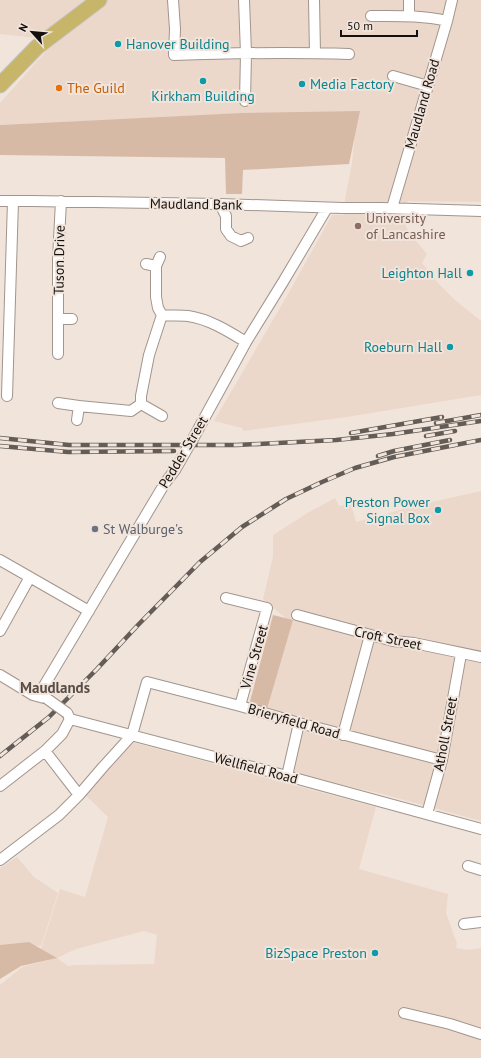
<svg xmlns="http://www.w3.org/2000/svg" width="481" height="1058" viewBox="0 0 481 1058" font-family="'PT Sans',sans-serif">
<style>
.built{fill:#ecd8cb;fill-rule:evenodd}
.green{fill:#d7baa6}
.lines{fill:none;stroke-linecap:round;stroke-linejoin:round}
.minor-casing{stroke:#a1958d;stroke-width:12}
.primary-casing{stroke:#c7c6c5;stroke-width:17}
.minor{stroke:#fff;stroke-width:10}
.primary{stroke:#c7b66a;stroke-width:15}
.rail-casing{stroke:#635c57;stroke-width:4.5}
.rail{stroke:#f1e4db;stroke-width:3;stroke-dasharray:9;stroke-linecap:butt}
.minor-bridge-casing{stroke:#a1958d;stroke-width:12;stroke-linecap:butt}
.minor-bridge{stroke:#fff;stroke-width:10}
.culture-dot{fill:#0f9aa8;stroke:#f1e4db;stroke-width:1.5}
.food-dot{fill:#e8710a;stroke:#f1e4db;stroke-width:1.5}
.education-dot{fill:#8d6e63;stroke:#f1e4db;stroke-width:1.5}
.worship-dot{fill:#6b7280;stroke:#f1e4db;stroke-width:1.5}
.labels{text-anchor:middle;stroke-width:4;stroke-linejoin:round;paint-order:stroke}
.culture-label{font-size:14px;fill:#0d838f;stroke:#f1e4db;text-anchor:end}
.food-label{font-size:14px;fill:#c56008;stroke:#f1e4db;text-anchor:start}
.street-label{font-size:14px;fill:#14100d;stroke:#f1e4db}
.education-label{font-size:14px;fill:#785e54;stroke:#f1e4db;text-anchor:start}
.worship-label{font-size:14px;fill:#5b616d;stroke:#f1e4db;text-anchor:start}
.neighbourhood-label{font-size:15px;font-weight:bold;fill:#594e47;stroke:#f1e4db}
</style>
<rect width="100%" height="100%" fill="#f1e4db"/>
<path class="built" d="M0,0h481v202l-73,-1 -11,15 4,1 9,17 17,20 -5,9 16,20 17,17 26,21v74l-134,22 -104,14 -1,-3 -28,-7 74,-127 44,-79h12l1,-16 7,-36 5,-50h-110l-247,12v-22l46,-52 22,-17 -32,4 -36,-4z
M481,491v330l-99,-27 -100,-23 12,-47 -28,-9 24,-93 -27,-23 10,-42v-22l36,-23 26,-14 4,8 12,-2 5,18 58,-16z
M124,740l252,67 -17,62 89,25 -2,19 11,30 -1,5 13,2 12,-2v110h-481v-73l22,-18 34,-9 -15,-9 19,-60 25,8 23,-80 -29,-28zM144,931l13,4 -3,29 -79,1 -7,1 -11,-8 19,-9z
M17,857l17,20 24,16 -17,53 -41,-1v-77z"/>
<path class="green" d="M360,111l-11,53 -106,6 -1,24h-16l-1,-36 -225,-3v-30l241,-12z
M273,615l20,5 -26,89 -18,-4z
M29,942l28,16 -36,8 -21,13v-34z"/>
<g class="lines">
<defs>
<path id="minor" d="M173,0l2,29 -1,26c59,-2 117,-3 175,-1
M244,0l2,53 -1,48
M314,0l1,53
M371,16c26,0 51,-1 76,5
M409,16v-16
M393,76l35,10
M0,201h31l189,3 122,4h39l100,3
M220,204l6,12v13l5,7 10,5 7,-3
M392,208l55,-187 5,-21
M146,264l10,2
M162,315c9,1 18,0 26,1 21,3 40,15 58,26
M58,319h14
M58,354v-95l3,-58
M7,396l6,-195
M58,403l21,3 -2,14
M141,404l21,12
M79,406l52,5 10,-7v-8l8,-41 13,-40 -4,-7 -2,-11v-31l4,-9
M194,437l52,-95 37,-60 44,-74
M0,560l89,51
M226,598l41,10 -27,98
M297,615l96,26 21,2 67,14
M0,631l30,-54
M0,675l33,20 11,3
M38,696l127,-213 10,-13
M67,713l3,6 217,57 194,53
M343,735l27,-100
M45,751l34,44
M287,776l12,-53
M0,786l45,-35 17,-17 8,-15
M427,814l15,-54 19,-106
M0,860l59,-45 20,-20 24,-28 29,-32 15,-53 93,24 59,17 143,37
M468,866l13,4
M464,924l17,-2
M404,1013l46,11 31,10"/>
<path id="primary" d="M0,85l37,-38 62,-47"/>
</defs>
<use href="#minor" class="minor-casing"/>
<use href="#primary" class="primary-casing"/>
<use href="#minor" class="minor"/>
<use href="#primary" class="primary"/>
<defs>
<path id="rail" d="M436,423l45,-8
M351,433l91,-16
M426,436l29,-5
M0,438l69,7h168l99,-5 57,-6 88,-13
M0,446l68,6 106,-1
M378,456l16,-5 56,-11
M0,756l49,-39 48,-48 41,-44 62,-63 42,-35 44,-28 36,-17 33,-14 39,-11 87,-17"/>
</defs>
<use href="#rail" class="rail-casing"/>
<use href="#rail" class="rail"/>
<defs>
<path id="minor-bridge" d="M175,470l19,-33
M46,698l21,15"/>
</defs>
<use href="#minor-bridge" class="minor-bridge-casing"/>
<use href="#minor-bridge" class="minor-bridge"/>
</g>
<g class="culture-dot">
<circle cx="118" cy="44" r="4"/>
<circle cx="203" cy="81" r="4"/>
<circle cx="302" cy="84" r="4"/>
<circle cx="470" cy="273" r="4"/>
<circle cx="450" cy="347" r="4"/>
<circle cx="438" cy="510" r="4"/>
<circle cx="375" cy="953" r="4"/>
</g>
<circle class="food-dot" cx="59" cy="88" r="4"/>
<circle class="education-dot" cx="358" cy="226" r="4"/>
<circle class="worship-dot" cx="95" cy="529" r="4"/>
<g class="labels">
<g class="culture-label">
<text x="126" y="49" text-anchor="start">Hanover Building</text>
<text x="310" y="89" text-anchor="start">Media Factory</text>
<text x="203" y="101" text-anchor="middle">Kirkham Building</text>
<text x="462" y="278">Leighton Hall</text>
<text x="442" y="352">Roeburn Hall</text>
<text x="430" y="507">Preston Power<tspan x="430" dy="16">Signal Box</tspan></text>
<text x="367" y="958">BizSpace Preston</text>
</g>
<g class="food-label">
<text x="67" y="93">The Guild</text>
</g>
<g class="street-label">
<text transform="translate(422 104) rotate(-74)" y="5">Maudland Road</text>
<text transform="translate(196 204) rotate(1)" y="5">Maudland Bank</text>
<text transform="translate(59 260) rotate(-89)" y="5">Tuson Drive</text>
<text transform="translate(183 452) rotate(-59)" y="5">Pedder Street</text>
<text transform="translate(388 638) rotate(12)" y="5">Croft Street</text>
<text transform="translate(254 657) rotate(-74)" y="5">Vine Street</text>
<text transform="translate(294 721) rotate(16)" y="5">Brieryfield Road</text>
<text transform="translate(445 734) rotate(-79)" y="5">Atholl Street</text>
<text transform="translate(256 768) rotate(15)" y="5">Wellfield Road</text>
</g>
<g class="education-label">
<text x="366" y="223">University<tspan x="366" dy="16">of Lancashire</tspan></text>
</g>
<g class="worship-label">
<text x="103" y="534">St Walburge's</text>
</g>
<g class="neighbourhood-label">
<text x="55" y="693">Maudlands</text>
</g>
</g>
<g transform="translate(32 32) rotate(297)" stroke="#f1e4db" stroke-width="3" paint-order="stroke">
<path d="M0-3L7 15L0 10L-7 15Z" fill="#14100d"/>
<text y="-6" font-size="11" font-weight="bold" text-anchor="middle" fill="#14100d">N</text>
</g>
<path d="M341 30v6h76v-6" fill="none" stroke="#14100d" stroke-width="2"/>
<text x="347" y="30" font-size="12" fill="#14100d" stroke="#f1e4db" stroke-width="3" paint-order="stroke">50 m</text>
</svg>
